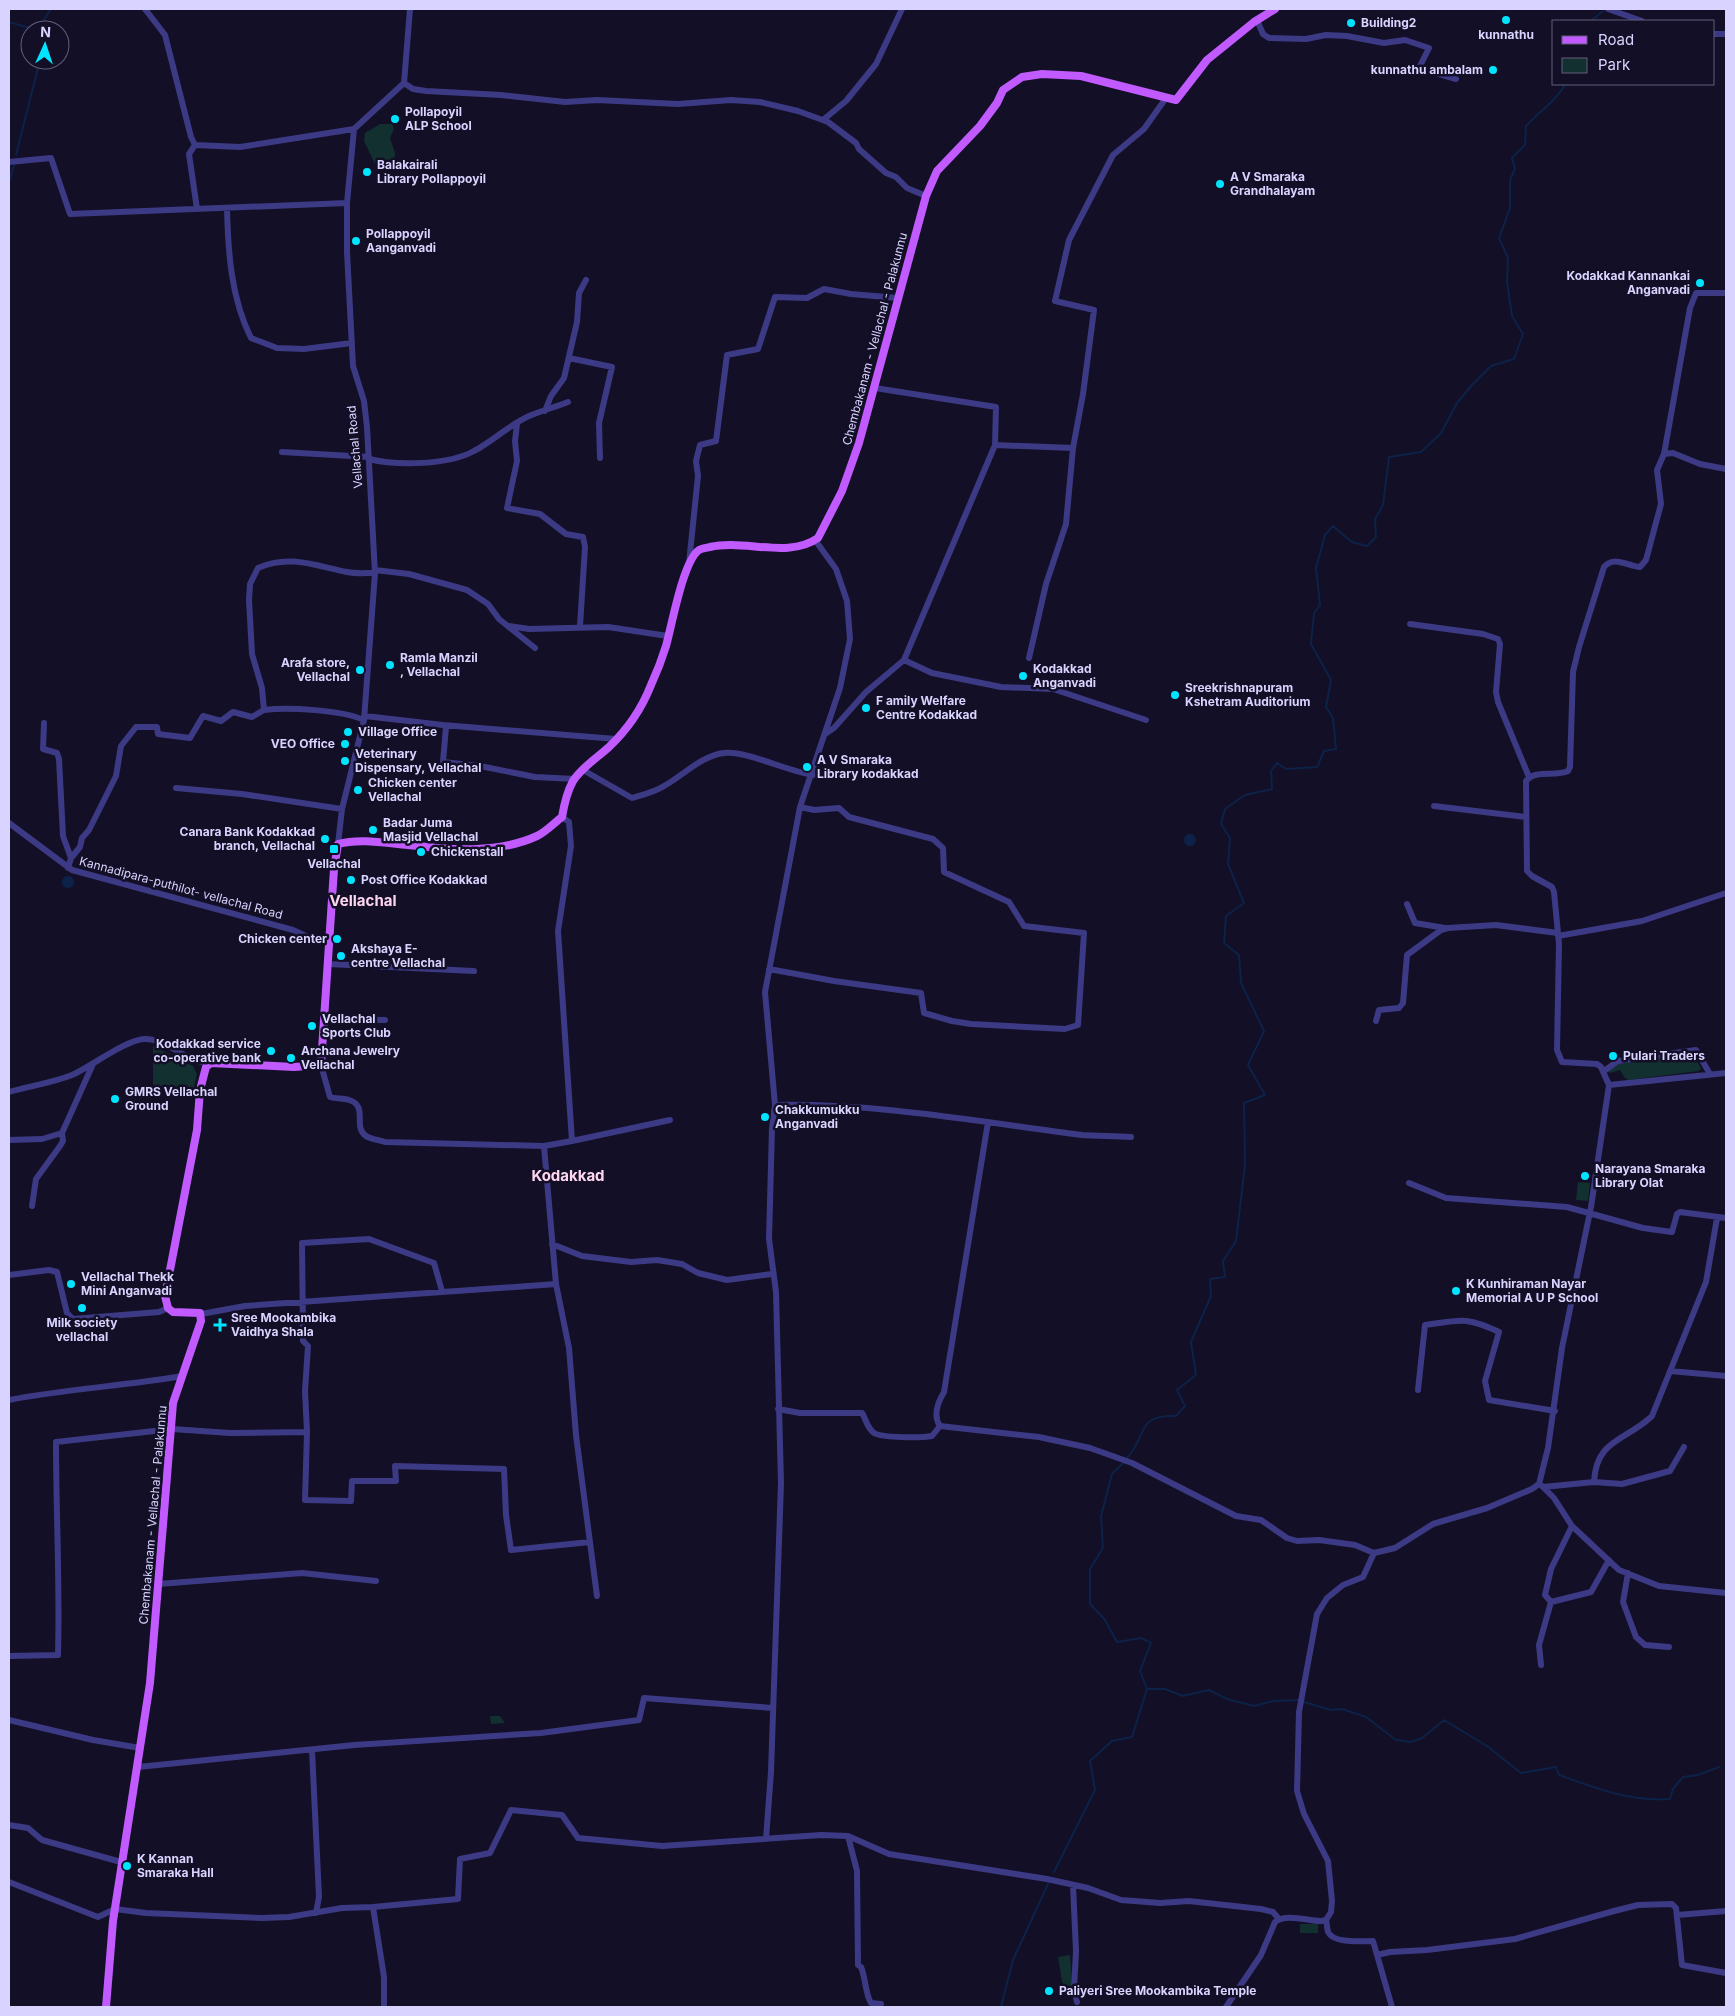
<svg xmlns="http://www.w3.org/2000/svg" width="1735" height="2016" viewBox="0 0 1735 2016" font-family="Inter,sans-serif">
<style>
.green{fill:#12302f}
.water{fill:#0c2248}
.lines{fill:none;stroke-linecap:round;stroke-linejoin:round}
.stream{stroke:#0c2248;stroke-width:2}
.minor{stroke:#3d3a85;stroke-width:6}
.major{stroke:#c25bff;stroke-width:8}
.poi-dot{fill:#00e5ff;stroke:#130f26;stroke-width:2}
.labels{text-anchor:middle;stroke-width:5;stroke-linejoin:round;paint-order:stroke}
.poi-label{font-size:12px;font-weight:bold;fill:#d9d4ff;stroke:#130f26;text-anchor:start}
.street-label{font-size:12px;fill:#d9d4ff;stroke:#130f26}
.quarter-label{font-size:15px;font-weight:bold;fill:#ffd6f0;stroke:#130f26}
</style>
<rect width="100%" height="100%" fill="#130f26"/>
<path class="green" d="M380,124h12l2,5 -4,9 5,15 -1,11 -9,2 -10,-2 -11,-23 1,-8z
M153,1046l40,20 4,8 -5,21 -39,-10z
M1692,1053l9,15 -2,3 -71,9 -3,-2 -5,-8 -10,3 -2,-2 11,-7z
M1578,1182l12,1 -2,18 -12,-1z
M490,1716h10l5,7 -14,1z
M1300,1924h18v9h-18z
M1070,1955l3,37 -9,1 -6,-36z"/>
<path class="water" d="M1184 840a6 6 0 1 1 12 0a6 6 0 1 1-12 0Z
M62 882a6 6 0 1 1 12 0a6 6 0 1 1-12 0Z"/>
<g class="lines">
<path class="stream" d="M1591,21l12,-10
M9,22l28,8
M43,30v-9l8,-12
M16,155l24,-95
M9,182l5,-17
M1126,1459c22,-22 9,-45 50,-43l9,-10 -8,-16 19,-15 -5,-33 20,-46 -1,-17 15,-2 -2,-16 13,-20 9,-76 -1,-62 21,-8 -17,-30 16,-34 -23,-48 -2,-28 -15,-12 2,-27 18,-13 -16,-39 2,-26 -9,-14 4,-15 20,-14 27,-6 -1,-18 6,-8 9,6 31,-2 7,-16 12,-2 -3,-31 -7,-11 5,-27 -20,-36 3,-31 6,-8 -4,-37 9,-33 8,-9 19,16 15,4 9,-9 -1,-18 8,-14 6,-48 32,-5 20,-19 16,-30 15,-18 19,-19 23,-7 9,-25 -11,-18 -5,-34 1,-24 -9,-20 11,-30v-28l5,-11 -3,-11 13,-13 1,-19c12,-13 32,-27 39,-42
M1147,1689h18l18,7 26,-6 18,9 27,7 19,-5 26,-1
M1304,1702l27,8 11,-1 24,8 30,23 15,2 11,-4 22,-18 43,26 34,27 35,-6 3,8c36,13 72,27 111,24l3,-10 10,-12 15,-2 21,-8
M1054,1872l41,-82 -5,-29 22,-20 20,-4 15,-48 -7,-18 11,-28 -10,-5 -24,4 -12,-22 -15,-16v-35l13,-21 -2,-32 11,-42 11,-11
M1001,2007l12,-47 35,-76"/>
<path class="minor" d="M145,9l20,26 26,102 4,8 45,2 114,-18
M1608,9l34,12
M1257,20l6,14 6,4 37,1 20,-4 21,1 37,7 21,-3 24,8 -12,24 12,-1 27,8
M1714,34h12
M404,83l9,6 13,2 75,4 64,7 32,-2 81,4 53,-4 29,2 38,9 30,11 28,21 3,6 27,24 10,4 11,11 19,8
M823,120l23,-19 30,-37 26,-55
M195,145l-6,9 8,55
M9,162l42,-4 19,56 277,-11
M227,208c1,44 4,90 24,130l26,10 27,1 48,-6
M569,358l43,9 -13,56 1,35
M875,388l121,19 -1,38
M545,411l6,-15 13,-18 13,-56 2,-29 7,-13
M517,424l-2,17 2,20 -10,47 33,6 26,20 17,3 2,10 -5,79
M282,452l87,5
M1664,454l9,-1 27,11 26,5
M369,459c28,7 80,6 105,-8 19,-10 35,-26 55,-35 12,-5 26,-9 39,-14
M689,563l9,-87 -2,-15 4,-16 16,-4 11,-86 31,-6 17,-52 32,1 17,-9 27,5 47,4
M375,570l34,4 58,16 21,14 11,15 36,29
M1410,624l73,10 15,5 2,5 -4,48 2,10 31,75
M509,626l20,3 79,-2 60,9
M1029,658l17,-74 20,-60 7,-76
M904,660l28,13 69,14 52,2 93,31
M365,716l78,9 3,2 -3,35 37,4 55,11 40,2
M364,720c-22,-10 -76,-13 -100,-10l-2,-22 -10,-34 -3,-54 1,-16 8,-16c31,-14 58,-2 89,4 9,2 19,1 28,1
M44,723l-1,26 14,4 2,6 4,77 8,22
M443,725l173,14
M825,734l9,-6 32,-36 38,-32 91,-215 78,3 10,-54 11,-84 -39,-9 14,-61 44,-85 31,-26 22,-31
M583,770l49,28c10,-3 23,-6 32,-12 18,-10 39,-31 60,-33 25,-2 61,18 89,22
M176,788l66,6 100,15
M1434,806l92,11
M9,823l63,47 221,60 15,7 23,2
M338,844l4,-35 22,-89 11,-147 -8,-146 -3,-26 -11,-35 -6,-114v-49l7,-74 50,-46 6,-74
M68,868l3,-10 9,-11 2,-9 7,-8 27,-54 5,-30 15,-19h21l1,7 32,4 13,-22 18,5 12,-9 19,5 12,-7
M1407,904l8,19 30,5
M1558,936l84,-15 84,-28
M328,964l146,7
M769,969l65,12 87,12 3,20 28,8 19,3 94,5 13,-4 6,-92 -60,-7 -15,-24 -65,-30 -1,-24 -10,-9 -84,-22 -10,-9 -25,2 -14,-3
M325,1019l60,1
M1376,1021l3,-11 20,-2 4,-5 4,-48 34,-25 7,-2 48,-3 62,8
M321,1065l9,32c6,2 13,1 19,3 20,6 3,26 17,36 4,3 13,4 19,6l159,4
M1604,1071l14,-10 78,-11 14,24
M1609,1085l-8,-18 -4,-3 -35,-2 -5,-12 2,-106 -5,-52 -2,-5 -20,-11 -5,-5 -1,-90c9,-12 29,-4 42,-10l2,-4 3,-95 6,-25 25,-80c10,-12 23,-1 36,0l6,-7 15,-56 -4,-34 7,-16 26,-146 6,-15h30
M9,1092c20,-6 43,-9 63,-17 18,-8 54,-35 72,-36 24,-1 43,25 67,24
M775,1105c102,-2 206,17 307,30 16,1 33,1 49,2
M988,1122l-44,270c-6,10 -11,24 -4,34l99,11 51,11 42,15 104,53 25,4 26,18 10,3 22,-1 36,5 19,8
M9,1140l33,-1 20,-6 31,-69
M572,1141l98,-21
M1409,1183l37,15 121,9 76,21 29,4 5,-18 3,-2 46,6
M32,1206l4,-27 24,-33 3,-5 -1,-8
M552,1244l30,12 49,6 26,-2 25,4 16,9 29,7 45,-6
M9,1275l40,-5 8,2 10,41 6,6 86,-7 9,-4
M556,1284l13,64 7,87 21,161
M201,1314l44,-8 311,-22 -12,-138 28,-5 -14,-210 13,-85 -2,-24 -7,-5
M1670,1371l56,5
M1418,1390l7,-65c35,-5 41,-9 74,7l-14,49 4,19 66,11
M9,1400c57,-11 115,-14 173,-24
M778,1409l22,4h62c4,6 5,15 12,20 9,5 47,5 58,3l8,-10
M307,1432l-2,68 46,1 1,-20h44l-1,-15 109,3 2,46 5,35 79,-8
M1594,1482l28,2 48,-13 14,-24
M1542,1486l12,12 18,28 47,44 40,16 67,7
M1543,1487l51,-5c2,-43 32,-41 58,-66l54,-134 11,-64
M1628,1573l-5,29 13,35 9,8 24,2
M158,1584l144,-11 74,8
M1551,1602l40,-10 18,-32
M9,1656l49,-1c2,-71 -2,-142 -2,-213l116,-13 58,4 77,-1 -2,-41 3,-45 -5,-5v-10l-1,-88 67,-4 65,24 8,28
M1541,1665l-2,-20 12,-43 -6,-7 6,-26 21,-43
M9,1720l84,20 47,8
M312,1750l7,147 -3,16
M138,1767l216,-22 187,-12 98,-13 5,-22 129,10
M9,1825l19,3 14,12 79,22
M848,1836l9,35 1,94 3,2c5,12 4,26 10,36l10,1
M766,1839l5,-67 10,-289 -5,-191 -7,-53 3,-111 3,-23 -10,-113 35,-185 40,-119 10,-49 -3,-38 -11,-32 -21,-29
M9,1882l89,35 17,-8 31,4 116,5 27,-1 53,-9 31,-1 11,70v30
M1073,1885l3,66 -2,39 3,12
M373,1907l85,-8 2,-40 30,-6 21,-43 51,5 16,23 84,8 159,-11 27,1 41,18 158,25 41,9 33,12 39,3 29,-2 72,8 12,3 6,7
M1677,1915l49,-4
M1326,1920c1,3 1,9 2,12 6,12 34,9 45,9l19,66
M1377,1955l13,-3 37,-2 88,-11 99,-28 24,-6 34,-1 4,4 6,57 44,8
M1226,2007l35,-52 14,-33c11,-9 33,-1 46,-1l5,-1 5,-8 1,-11 -4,-40 -24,-47 -7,-23 2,-79 18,-98 10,-16 16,-13 20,-8 11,-24 21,-5 38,-24 54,-16 45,-19 7,-5 9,-36 14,-100 29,-141 18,-122 117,-12"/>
<path class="major" d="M106,2007l7,-86 37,-238 23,-280 28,-82 -1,-8 -27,-1 -5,-4 -3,-12 32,-166 3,-40 6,-23 5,-4 83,4 27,-2 13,-196 4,-25c22,-6 47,-1 70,1 41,5 90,9 129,-9 9,-4 17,-13 25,-19 2,-12 5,-25 11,-36 9,-14 24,-23 36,-34 18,-17 33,-39 42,-62 6,-13 11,-26 15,-39 6,-21 17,-85 33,-96 3,-2 8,-2 11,-3 34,-8 78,12 108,-9l24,-47 17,-48 67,-247 11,-25 43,-45 17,-23 6,-13 19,-13 20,-3 39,2 95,24 31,-40 47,-38 21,-13"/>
</g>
<g class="poi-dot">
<circle cx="1506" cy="20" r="5"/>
<circle cx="1351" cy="23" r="5"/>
<circle cx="1493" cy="70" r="5"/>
<circle cx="395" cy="119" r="5"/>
<circle cx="367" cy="172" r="5"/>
<circle cx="1220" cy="184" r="5"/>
<circle cx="356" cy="241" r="5"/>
<circle cx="1700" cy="283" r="5"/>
<circle cx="390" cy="665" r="5"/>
<circle cx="360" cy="670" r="5"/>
<circle cx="1023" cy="676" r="5"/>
<circle cx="1175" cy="695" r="5"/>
<circle cx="866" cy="708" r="5"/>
<circle cx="348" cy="732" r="5"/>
<circle cx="345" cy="744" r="5"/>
<circle cx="345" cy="761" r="5"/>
<circle cx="807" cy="767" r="5"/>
<circle cx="358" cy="790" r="5"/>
<circle cx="373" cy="830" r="5"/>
<circle cx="325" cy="839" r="5"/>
<rect x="329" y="844" width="10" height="10" rx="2.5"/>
<circle cx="421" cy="852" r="5"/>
<circle cx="351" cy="880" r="5"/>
<circle cx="337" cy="939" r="5"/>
<circle cx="341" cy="956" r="5"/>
<circle cx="312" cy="1026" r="5"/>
<circle cx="271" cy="1051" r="5"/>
<circle cx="1613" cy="1056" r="5"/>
<circle cx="291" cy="1058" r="5"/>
<circle cx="115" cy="1099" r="5"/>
<circle cx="765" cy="1117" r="5"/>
<circle cx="1585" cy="1176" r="5"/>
<circle cx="71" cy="1284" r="5"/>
<circle cx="1456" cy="1291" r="5"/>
<circle cx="82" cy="1308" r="5"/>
<path d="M217.5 1317.5h5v5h5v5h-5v5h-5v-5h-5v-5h5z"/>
<circle cx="127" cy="1866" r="5"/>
<circle cx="1049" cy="1991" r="5"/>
</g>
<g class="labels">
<g class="poi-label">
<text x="1361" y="27">Building2</text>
<text x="1506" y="39" text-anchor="middle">kunnathu</text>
<text x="1483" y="74" text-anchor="end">kunnathu ambalam</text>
<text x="405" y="116">Pollapoyil<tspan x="405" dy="14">ALP School</tspan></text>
<text x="377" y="169">Balakairali<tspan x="377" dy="14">Library Pollappoyil</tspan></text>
<text x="1230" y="181">A V Smaraka<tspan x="1230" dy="14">Grandhalayam</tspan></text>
<text x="366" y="238">Pollappoyil<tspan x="366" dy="14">Aanganvadi</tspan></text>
<text x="1690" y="280" text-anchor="end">Kodakkad Kannankai<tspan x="1690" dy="14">Anganvadi</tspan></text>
<text x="400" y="662">Ramla Manzil<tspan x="400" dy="14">, Vellachal</tspan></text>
<text x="350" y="667" text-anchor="end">Arafa store,<tspan x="350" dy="14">Vellachal</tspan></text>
<text x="1033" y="673">Kodakkad<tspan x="1033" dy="14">Anganvadi</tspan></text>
<text x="1185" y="692">Sreekrishnapuram<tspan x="1185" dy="14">Kshetram Auditorium</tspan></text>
<text x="876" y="705">F amily Welfare<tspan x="876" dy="14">Centre Kodakkad</tspan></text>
<text x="358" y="736">Village Office</text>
<text x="335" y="748" text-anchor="end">VEO Office</text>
<text x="355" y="758">Veterinary<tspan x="355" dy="14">Dispensary, Vellachal</tspan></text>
<text x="817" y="764">A V Smaraka<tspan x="817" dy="14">Library kodakkad</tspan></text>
<text x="368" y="787">Chicken center<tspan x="368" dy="14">Vellachal</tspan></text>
<text x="383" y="827">Badar Juma<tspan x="383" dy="14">Masjid Vellachal</tspan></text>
<text x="315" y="836" text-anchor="end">Canara Bank Kodakkad<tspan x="315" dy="14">branch, Vellachal</tspan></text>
<text x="431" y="856">Chickenstall</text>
<text x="334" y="868" text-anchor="middle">Vellachal</text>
<text x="361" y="884">Post Office Kodakkad</text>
<text x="327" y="943" text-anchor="end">Chicken center</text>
<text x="351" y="953">Akshaya E-<tspan x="351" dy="14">centre Vellachal</tspan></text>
<text x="322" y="1023">Vellachal<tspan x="322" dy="14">Sports Club</tspan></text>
<text x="261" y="1048" text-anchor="end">Kodakkad service<tspan x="261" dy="14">co-operative bank</tspan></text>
<text x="301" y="1055">Archana Jewelry<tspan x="301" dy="14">Vellachal</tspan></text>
<text x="1623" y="1060">Pulari Traders</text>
<text x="125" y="1096">GMRS Vellachal<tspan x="125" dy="14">Ground</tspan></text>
<text x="775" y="1114">Chakkumukku<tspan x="775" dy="14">Anganvadi</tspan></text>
<text x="1595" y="1173">Narayana Smaraka<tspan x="1595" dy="14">Library Olat</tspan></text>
<text x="81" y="1281">Vellachal Thekk<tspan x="81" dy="14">Mini Anganvadi</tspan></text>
<text x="1466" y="1288">K Kunhiraman Nayar<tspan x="1466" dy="14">Memorial A U P School</tspan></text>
<text x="231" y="1322">Sree Mookambika<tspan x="231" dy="14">Vaidhya Shala</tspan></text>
<text x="82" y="1327" text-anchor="middle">Milk society<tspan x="82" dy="14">vellachal</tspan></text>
<text x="137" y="1863">K Kannan<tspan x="137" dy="14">Smaraka Hall</tspan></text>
<text x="1059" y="1995">Paliyeri Sree Mookambika Temple</text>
</g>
<g class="street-label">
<text transform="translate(875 339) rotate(-75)" y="4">Chembakanam - Vellachal - Palakunnu</text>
<text transform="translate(355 447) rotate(-95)" y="4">Vellachal Road</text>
<text transform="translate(181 888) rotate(15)" y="4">Kannadipara-puthilot- vellachal Road</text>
<text transform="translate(153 1515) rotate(-85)" y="4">Chembakanam - Vellachal - Palakunnu</text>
</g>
<g class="quarter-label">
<text x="363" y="906">Vellachal</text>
<text x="568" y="1181">Kodakkad</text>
</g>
</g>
<rect width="1735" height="2016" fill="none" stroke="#d9d4ff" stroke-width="20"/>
<rect x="1552" y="20" width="162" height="65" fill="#130f26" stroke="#625e7d"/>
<rect x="1562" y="36" width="25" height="8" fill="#c25bff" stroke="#625e7d"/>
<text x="1598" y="45" font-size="15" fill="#d9d4ff">Road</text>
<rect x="1562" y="58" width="25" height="15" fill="#12302f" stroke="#625e7d"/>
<text x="1598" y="70" font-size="15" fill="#d9d4ff">Park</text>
<g transform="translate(45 45) rotate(3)"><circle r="24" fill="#130f26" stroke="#625e7d"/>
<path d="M0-4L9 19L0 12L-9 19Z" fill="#00e5ff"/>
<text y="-8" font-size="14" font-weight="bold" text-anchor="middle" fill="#d9d4ff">N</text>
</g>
</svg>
